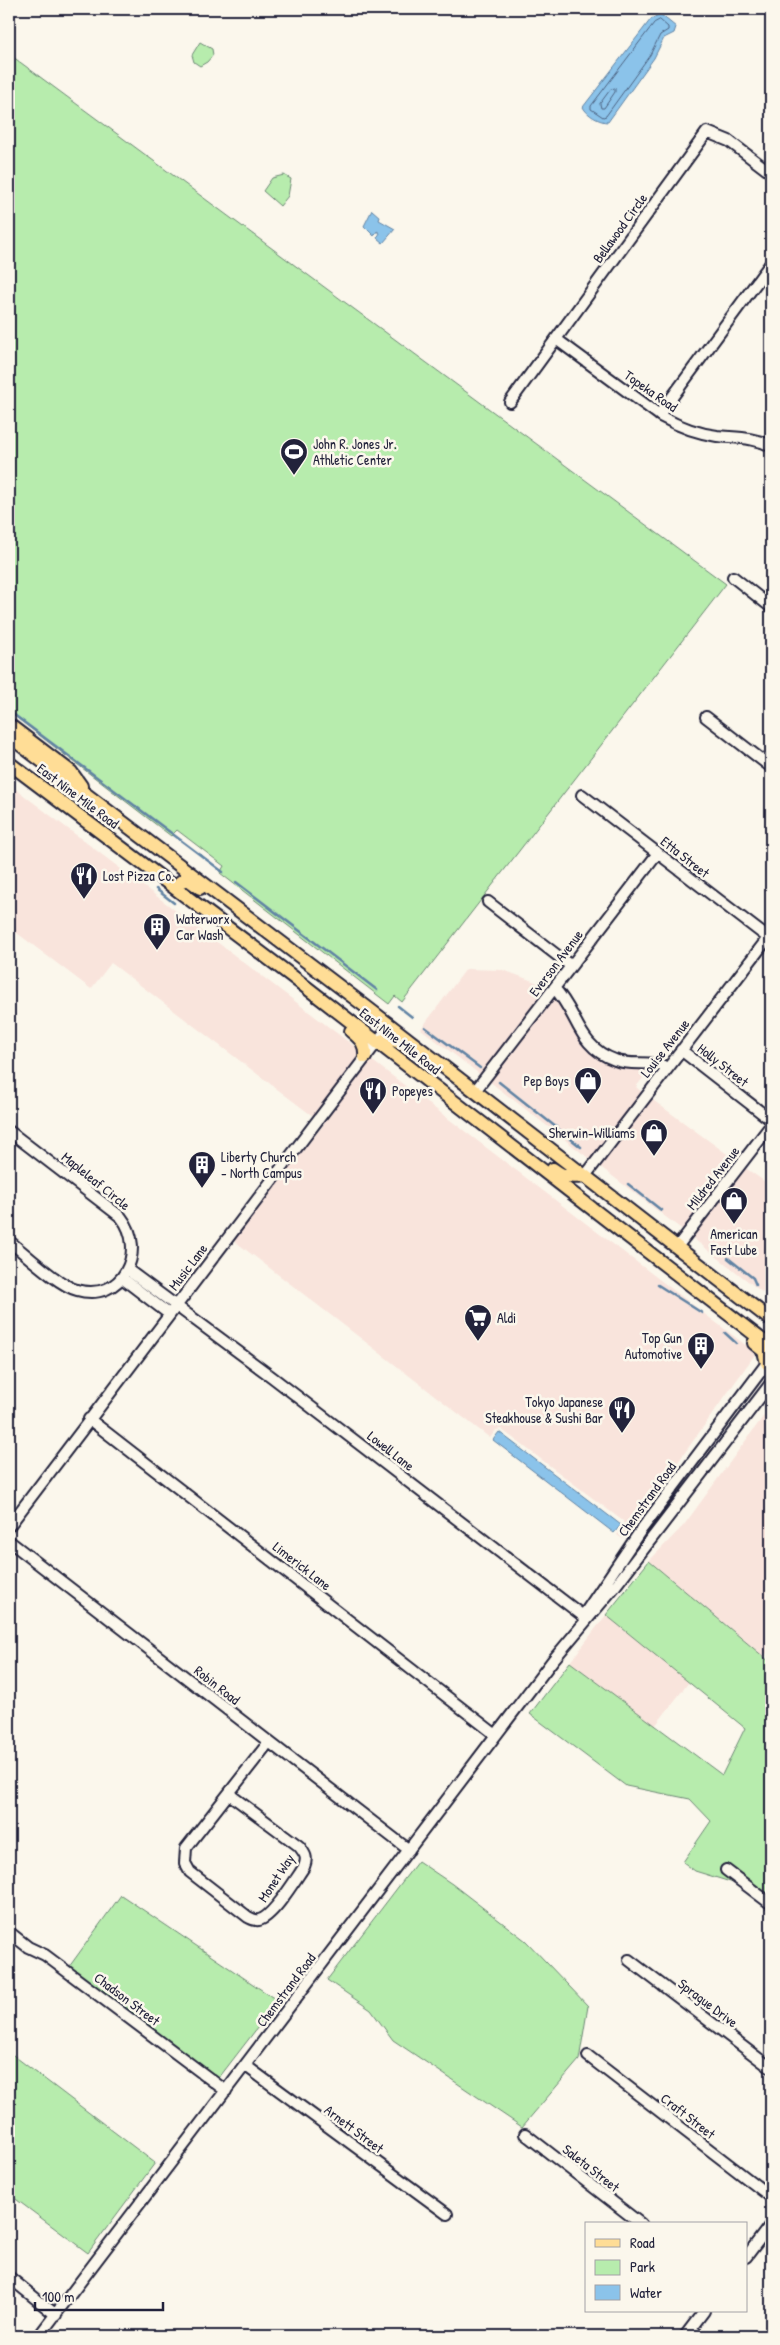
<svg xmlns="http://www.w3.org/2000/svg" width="780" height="2345" viewBox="0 0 780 2345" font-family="'Patrick Hand',sans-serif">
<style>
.built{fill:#f9e4dc}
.green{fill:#b7ecad;stroke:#6c8774}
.water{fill:#8bc3ea;stroke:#6183a4}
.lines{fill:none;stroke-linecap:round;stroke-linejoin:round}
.shore{stroke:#4c6281;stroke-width:1}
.stream{stroke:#6183a4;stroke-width:2.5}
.minor-casing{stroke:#22223b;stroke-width:14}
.major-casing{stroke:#22223b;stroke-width:16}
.minor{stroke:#fbf7ec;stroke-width:10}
.major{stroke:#ffdd96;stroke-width:12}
.labels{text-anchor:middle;stroke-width:5;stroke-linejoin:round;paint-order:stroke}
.street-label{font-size:14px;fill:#22223b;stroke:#fbf7ec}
.poi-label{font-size:14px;fill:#22223b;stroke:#fbf7ec;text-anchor:start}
</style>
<rect width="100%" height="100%" fill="#fbf7ec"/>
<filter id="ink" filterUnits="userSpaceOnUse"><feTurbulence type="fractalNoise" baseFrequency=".02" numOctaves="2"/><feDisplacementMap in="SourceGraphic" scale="10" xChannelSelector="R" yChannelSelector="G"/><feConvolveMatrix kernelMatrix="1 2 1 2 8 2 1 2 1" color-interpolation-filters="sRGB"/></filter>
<g filter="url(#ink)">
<path class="built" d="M9,784l354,269 -49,64 -203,-154 -20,26 -82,-62z
M466,969l37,1 46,17 -67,89 -61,-47z
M554,995l21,38 16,19 22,13 14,3 23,1 -14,18 7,6 -52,67 -102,-79z
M370,1059l386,294 -133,186 -6,-4 6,-8v-6l-122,-92 -5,1 -6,8 -258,-199 92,-115 -3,-2z
M650,1098l88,64 -54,69 -86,-66z
M744,1167l27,19v113l-81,-63z
M771,1406v242l-7,9 -115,-96 35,-36z
M606,1615l83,67 -34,44 -85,-64z"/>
<path class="green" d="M200,42l12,7 1,6 -6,7 -7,4 -6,-4 -2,-7z
M9,54l717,530 -324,418 -7,-6 -6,8 -169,-131 4,-7 -47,-36 -6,6 -162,-124z
M284,175l7,4 -3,17 -8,10 -17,-15 9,-13z
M649,1561l122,102v230l-8,-2 -37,-28 -6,8 17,13 -42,-13 -12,-9 28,-41 -21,-22 -64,-13 -96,-72 40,-52 152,113 23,-47 -139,-113z
M418,1861l34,23 74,57 62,65 -9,54 -57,67 -129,-87 -22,-30 -44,-30z
M121,1895l157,106 -60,78 -149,-112z
M9,2052l146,111 -67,90 -79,-59z"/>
<path class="water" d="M660,14l16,13 -2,6 -10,5 -10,20 -46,64c-9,0 -21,-7 -25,-15l68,-88z
M372,210l8,7 -1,3 16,9 -12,14 -6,-5 3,-5 -3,-2 -3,5 -10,-10z
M499,1432l122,93 -7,8 -121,-93z"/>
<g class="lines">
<path class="shore" d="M660,20l8,7v3l-8,5 -10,20 -44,61 -3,1 -12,-8v-3l63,-83z
M611,89l4,-1v4l-11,16h-3l-1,-4z"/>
<path class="stream" d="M9,711l214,161
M236,882l141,108
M156,889l18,14
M192,916l11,8
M398,1006l14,11
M425,1027l55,41
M499,1082l82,65
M628,1184l33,26
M728,1258l25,20 3,7
M658,1285l44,28
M725,1333l11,10"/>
<defs>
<path id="minor" d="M556,339l106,78c18,10 34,16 55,19 19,2 37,1 54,10
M510,402l197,-270 22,9 42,32
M659,415l112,-152
M733,577l38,30
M706,717l65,50
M582,795l189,145
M488,902l83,64
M554,988c24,24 23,59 61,72 17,7 37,-1 53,8
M681,1050l90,70
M475,1091l183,-238
M9,1131l112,86c27,34 1,86 -44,73 -19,-5 -51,-36 -68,-49
M585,1176l183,-238
M677,1247l94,-122
M128,1270l144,107 315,242
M122,1278l47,36
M89,1419l407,316
M9,1526l381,-501
M9,1541l400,309
M583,1616l58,-86 126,-167 4,-2
M229,1794l70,52c6,8 9,11 5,21 -9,13 -31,50 -45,53 -4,1 -7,-1 -11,-3l-58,-45 -5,-9 1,-15 83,-106
M726,1870l45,34
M9,1932l19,15 17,8 181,136
M629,1960l142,108
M588,2056l183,141
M246,2066l201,148
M525,2134l116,90
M746,2257l25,-33
M9,2277l47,38
M691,2329l9,7
M39,2336l514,-676 63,-75 155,-202
M685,2336l19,-25"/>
<path id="major" d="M9,725l62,47 10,14
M9,736l356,270 406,314
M9,763l284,214 478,370
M174,887l9,-7h6l11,8
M351,1031c10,8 15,13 14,26
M377,1042c13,-5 20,-2 31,6
M553,1169c11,8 17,9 32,7
M754,1343l10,8 3,12"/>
</defs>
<use href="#minor" class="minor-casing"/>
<use href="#major" class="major-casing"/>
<use href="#minor" class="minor"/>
<use href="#major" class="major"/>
</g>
</g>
<defs>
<symbol id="stadium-pin" viewBox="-11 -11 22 30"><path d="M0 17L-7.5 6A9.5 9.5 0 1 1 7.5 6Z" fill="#22223b" stroke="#fbf7ec"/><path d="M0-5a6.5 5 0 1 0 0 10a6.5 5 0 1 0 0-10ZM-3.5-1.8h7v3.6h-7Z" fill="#fff"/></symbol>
<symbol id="restaurant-pin" viewBox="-11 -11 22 30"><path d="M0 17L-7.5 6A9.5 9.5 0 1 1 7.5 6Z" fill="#22223b" stroke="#fbf7ec"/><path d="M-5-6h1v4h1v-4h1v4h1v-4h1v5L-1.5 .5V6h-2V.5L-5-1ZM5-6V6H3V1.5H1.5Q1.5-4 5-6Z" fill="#fff"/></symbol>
<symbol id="building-pin" viewBox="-11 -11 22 30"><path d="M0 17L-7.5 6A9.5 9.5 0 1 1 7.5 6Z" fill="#22223b" stroke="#fbf7ec"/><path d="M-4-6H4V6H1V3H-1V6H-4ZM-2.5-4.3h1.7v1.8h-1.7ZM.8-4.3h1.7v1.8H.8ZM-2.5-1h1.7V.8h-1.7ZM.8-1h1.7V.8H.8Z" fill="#fff"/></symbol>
<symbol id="shop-pin" viewBox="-11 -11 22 30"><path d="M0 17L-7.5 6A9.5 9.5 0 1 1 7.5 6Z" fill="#22223b" stroke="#fbf7ec"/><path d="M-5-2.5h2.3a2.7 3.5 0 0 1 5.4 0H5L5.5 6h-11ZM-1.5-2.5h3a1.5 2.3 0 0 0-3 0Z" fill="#fff"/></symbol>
<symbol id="supermarket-pin" viewBox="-11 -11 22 30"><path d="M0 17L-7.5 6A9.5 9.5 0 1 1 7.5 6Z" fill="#22223b" stroke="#fbf7ec"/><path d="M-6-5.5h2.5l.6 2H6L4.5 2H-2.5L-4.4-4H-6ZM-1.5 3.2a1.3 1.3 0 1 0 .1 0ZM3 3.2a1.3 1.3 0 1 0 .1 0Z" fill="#fff"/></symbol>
</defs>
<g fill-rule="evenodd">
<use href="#stadium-pin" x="278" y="436" width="32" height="43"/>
<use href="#restaurant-pin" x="68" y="860" width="32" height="43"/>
<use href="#building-pin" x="141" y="911" width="32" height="43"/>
<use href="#shop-pin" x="572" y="1065" width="32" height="43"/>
<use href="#restaurant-pin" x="357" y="1075" width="32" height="43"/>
<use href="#shop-pin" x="638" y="1117" width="32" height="43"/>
<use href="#building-pin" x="186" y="1149" width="32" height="43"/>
<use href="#shop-pin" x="718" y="1185" width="32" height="43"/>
<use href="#supermarket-pin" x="462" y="1302" width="32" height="43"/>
<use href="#building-pin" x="685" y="1330" width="32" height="43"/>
<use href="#restaurant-pin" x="606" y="1394" width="32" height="43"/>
</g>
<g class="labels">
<g class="street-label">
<text transform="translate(620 228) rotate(-54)" y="5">Bellawood Circle</text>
<text transform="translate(651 391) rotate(35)" y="5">Topeka Road</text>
<text transform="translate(78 796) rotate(37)" y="5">East Nine Mile Road</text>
<text transform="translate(685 857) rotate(38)" y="5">Etta Street</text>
<text transform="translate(556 963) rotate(-53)" y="5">Everson Avenue</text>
<text transform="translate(400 1041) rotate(38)" y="5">East Nine Mile Road</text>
<text transform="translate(665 1048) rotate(-52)" y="5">Louise Avenue</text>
<text transform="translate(723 1065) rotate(38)" y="5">Holly Street</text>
<text transform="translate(713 1178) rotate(-52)" y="5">Mildred Avenue</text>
<text transform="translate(96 1181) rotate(39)" y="5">Mapleleaf Circle</text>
<text transform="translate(188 1267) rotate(-53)" y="5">Music Lane</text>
<text transform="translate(391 1451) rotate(38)" y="5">Lowell Lane</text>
<text transform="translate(647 1499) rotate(-54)" y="5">Chemstrand Road</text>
<text transform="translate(302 1566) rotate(38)" y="5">Limerick Lane</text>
<text transform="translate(217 1685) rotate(38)" y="5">Robin Road</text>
<text transform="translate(276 1878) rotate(-57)" y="5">Monet Way</text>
<text transform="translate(286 1990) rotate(-53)" y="5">Chemstrand Road</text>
<text transform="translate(127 1999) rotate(37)" y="5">Chadson Street</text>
<text transform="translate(708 2003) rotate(37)" y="5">Sprague Drive</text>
<text transform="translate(688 2116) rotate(38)" y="5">Craft Street</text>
<text transform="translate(354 2129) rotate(37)" y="5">Arnett Street</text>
<text transform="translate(591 2168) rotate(38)" y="5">Saleta Street</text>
</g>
<g class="poi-label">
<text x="313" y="449">John R. Jones Jr.<tspan x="313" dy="16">Athletic Center</tspan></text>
<text x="103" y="881">Lost Pizza Co.</text>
<text x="176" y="924">Waterworx<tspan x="176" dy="16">Car Wash</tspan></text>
<text x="569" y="1086" text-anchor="end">Pep Boys</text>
<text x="392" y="1096">Popeyes</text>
<text x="635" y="1138" text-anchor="end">Sherwin-Williams</text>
<text x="221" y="1162">Liberty Church<tspan x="221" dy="16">- North Campus</tspan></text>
<text x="734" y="1239" text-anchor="middle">American<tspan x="734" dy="16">Fast Lube</tspan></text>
<text x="497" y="1323">Aldi</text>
<text x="682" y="1343" text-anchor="end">Top Gun<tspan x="682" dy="16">Automotive</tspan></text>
<text x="603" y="1407" text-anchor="end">Tokyo Japanese<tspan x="603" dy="16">Steakhouse &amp; Sushi Bar</tspan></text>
</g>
</g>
<rect width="780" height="2345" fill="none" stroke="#fbf7ec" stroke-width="30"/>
<rect x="15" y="15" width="750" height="2315" fill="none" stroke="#22223b" stroke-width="2" filter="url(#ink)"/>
<rect x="585" y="2222" width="162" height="90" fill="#fbf7ec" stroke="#a4a2a5"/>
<rect x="595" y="2239" width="25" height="8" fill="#ffdd96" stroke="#a4a2a5"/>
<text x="630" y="2248" font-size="15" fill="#22223b">Road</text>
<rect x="595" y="2260" width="25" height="15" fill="#b7ecad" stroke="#a4a2a5"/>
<text x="630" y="2272" font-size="15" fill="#22223b">Park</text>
<rect x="595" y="2285" width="25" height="15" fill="#8bc3ea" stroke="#a4a2a5"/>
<text x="630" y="2298" font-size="15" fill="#22223b">Water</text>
<path d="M35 2302v8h128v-8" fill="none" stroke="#22223b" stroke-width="2.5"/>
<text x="42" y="2302" font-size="15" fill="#22223b" stroke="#fbf7ec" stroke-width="4" paint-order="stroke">100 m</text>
</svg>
